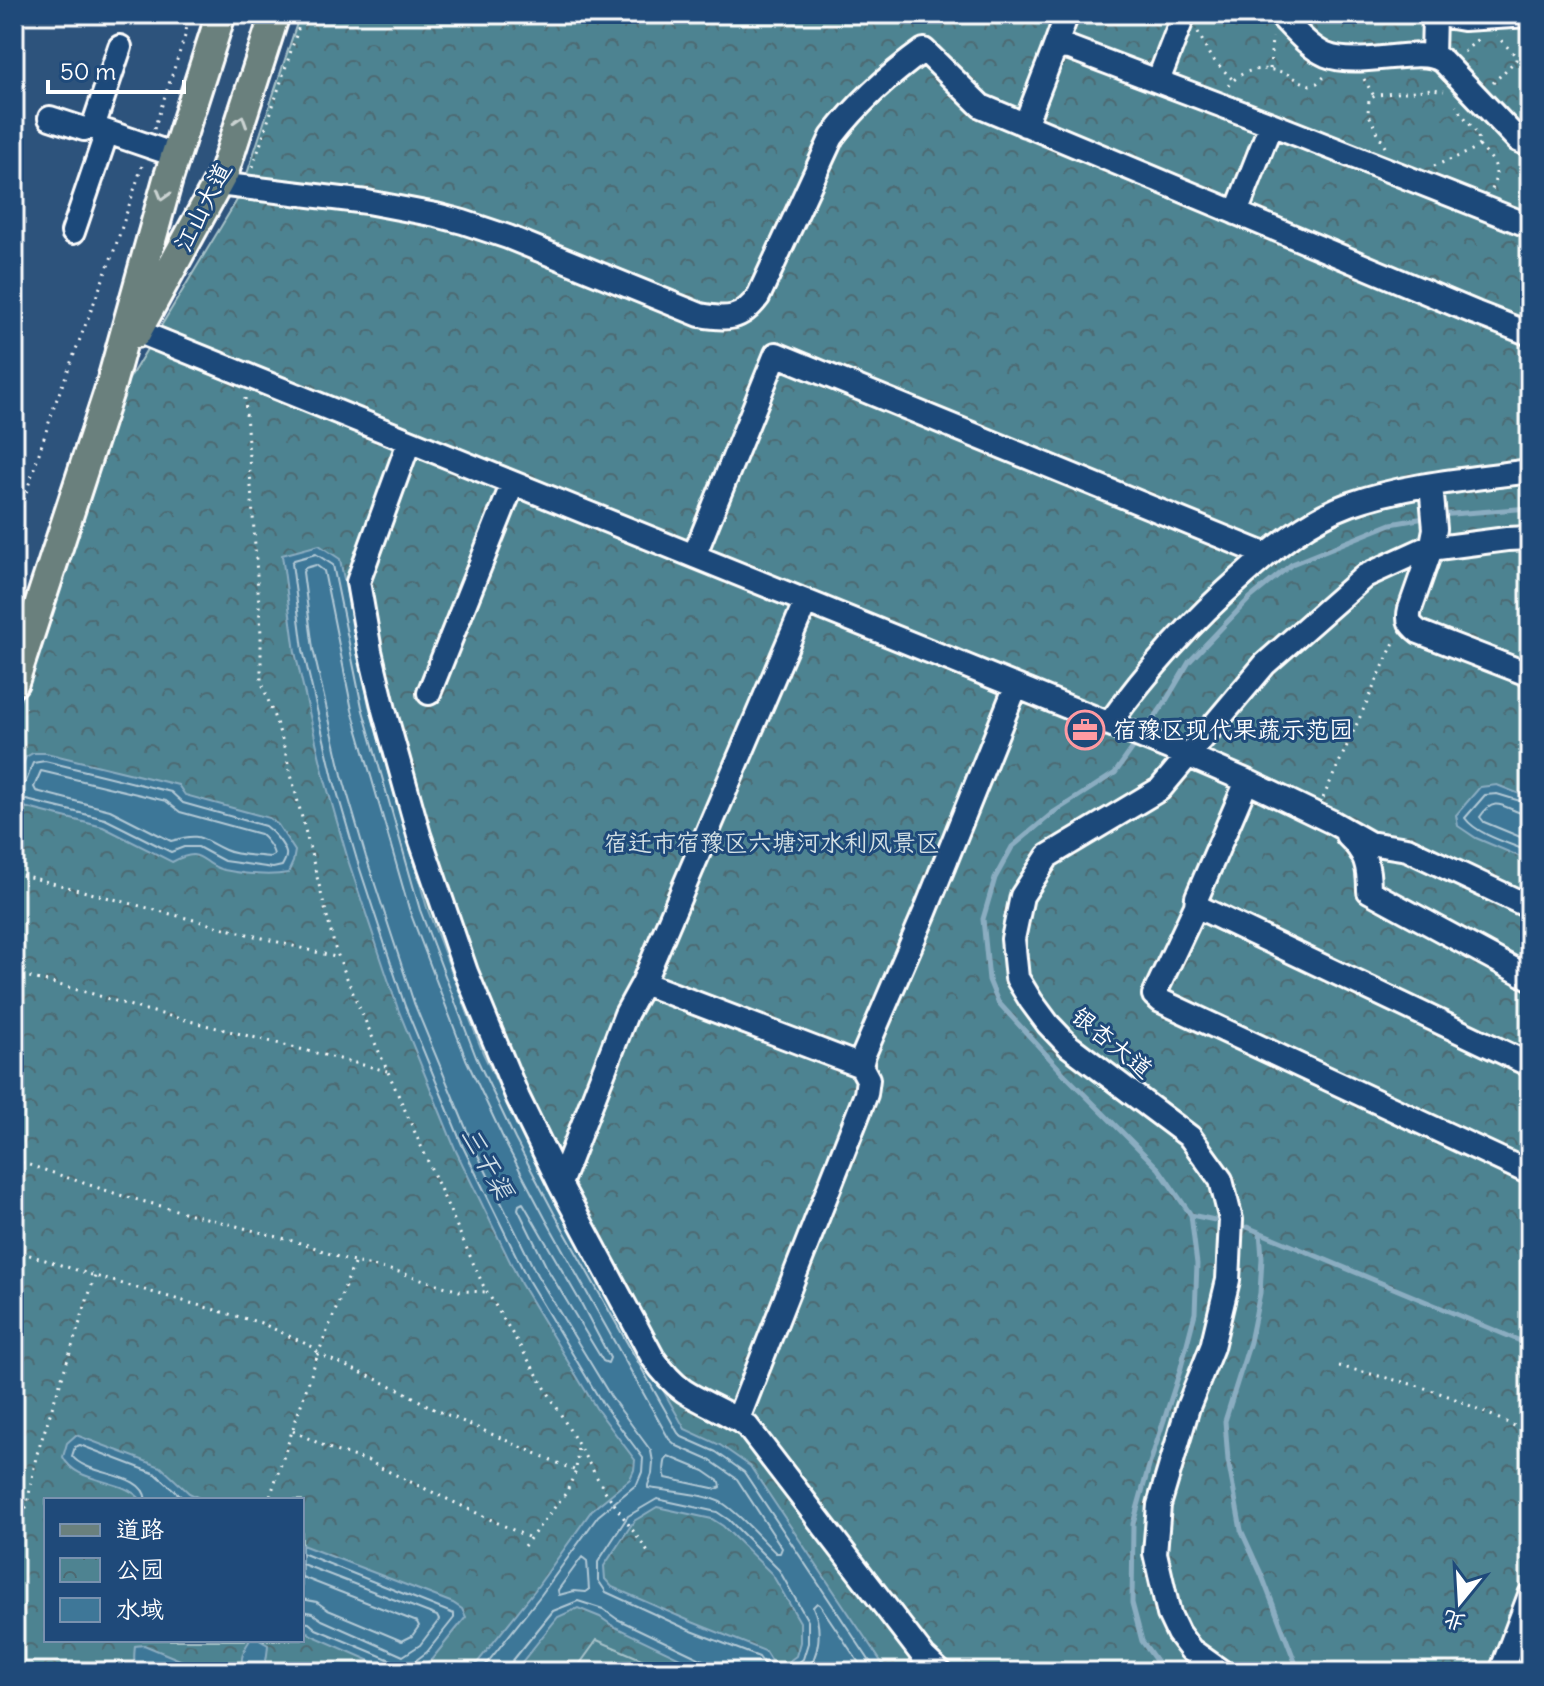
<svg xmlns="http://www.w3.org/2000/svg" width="1544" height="1686" viewBox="0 0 1544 1686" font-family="Delius,'LXGW WenKai TC',sans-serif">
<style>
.park{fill:url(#park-crowns);stroke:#a6c1c8;stroke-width:2;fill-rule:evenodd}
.pitch{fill:#4e8391;stroke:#a6c1c8;stroke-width:2}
.water{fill:#3e7798;stroke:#8badc1;stroke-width:2;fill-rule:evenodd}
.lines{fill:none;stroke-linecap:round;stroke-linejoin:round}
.shore{stroke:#b2c9d6;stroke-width:2}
.stream{stroke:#8badc1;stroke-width:5}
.minor-casing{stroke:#fff;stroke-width:28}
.major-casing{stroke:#fff;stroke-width:34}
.path{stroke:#fff;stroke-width:3;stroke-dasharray:2 6;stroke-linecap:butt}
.minor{stroke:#1f4a7a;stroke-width:22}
.major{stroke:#6a807d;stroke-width:28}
.oneway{stroke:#cbd3d2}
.labels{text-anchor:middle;stroke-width:6;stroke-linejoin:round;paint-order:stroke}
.street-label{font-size:24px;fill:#fff;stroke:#1f4a7a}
.poi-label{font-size:24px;fill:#fff;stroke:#1f4a7a;text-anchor:start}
.park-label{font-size:24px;fill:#d3e0e4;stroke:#1f4a7a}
.water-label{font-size:26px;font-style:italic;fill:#cfdde5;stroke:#1f4a7a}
</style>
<defs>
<pattern id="park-crowns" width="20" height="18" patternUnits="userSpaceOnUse" patternTransform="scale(2)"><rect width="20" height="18" fill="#4e8391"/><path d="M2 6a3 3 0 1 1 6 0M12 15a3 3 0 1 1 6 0" fill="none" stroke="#4d6a72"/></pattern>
</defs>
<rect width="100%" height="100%" fill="#2d537c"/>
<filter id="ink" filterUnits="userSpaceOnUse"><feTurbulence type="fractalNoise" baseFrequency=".0125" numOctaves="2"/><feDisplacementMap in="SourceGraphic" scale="16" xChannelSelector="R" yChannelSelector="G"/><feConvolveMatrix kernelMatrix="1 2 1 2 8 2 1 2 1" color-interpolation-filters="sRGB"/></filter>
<g filter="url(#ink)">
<path class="park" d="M300,14h1230v1658h-1516v-953l106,-325 120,-199zM46,1500h256v140h-256z"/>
<path class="pitch" d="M597,1640l74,32h-97z"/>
<path class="water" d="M319,545l21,14 29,146 58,203 56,145 40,83 38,74 124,219 35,16 30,21 138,206h-179l-96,-46 -13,-9 -22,-9 -20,9 -44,55h-44l65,-82 57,-80 38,-31 4,-9 1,-10 -39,-52 -75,-124 -65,-133 -58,-142 -49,-146 -24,-83 -30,-128 -13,-97zM657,1507l55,12 11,7 49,48 28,48v20l-4,14 -12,9 -11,-1 -8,-13 -73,-29 -80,-35 -7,-8 -1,-13 30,-45z
M33,753h13l132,32 7,10 84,23 9,7 17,26 -2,11 -5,11c-20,4 -43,1 -64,-3 -25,-6 -19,-25 -52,-8l-69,-35 -87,-22 -2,-3v-16l12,-29z
M1497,785l33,13v63l-54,-23 -18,-12 -2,-11 24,-28z
M76,1435l85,32 28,26 14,7h-62c-19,-23 -64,-15 -78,-43l4,-14z
M302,1545l151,58 9,6 4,8 -34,42 -16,11 -15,2 -19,-6 -71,-31 -9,-8z
M250,1640h9l9,5c-1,10 -1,20 -9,27h-16c-4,-12 0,-22 7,-32z
M144,1645l65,27h-67c-10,-7 -8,-15 -7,-26z"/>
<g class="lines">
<path class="shore" d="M316,565l8,6 28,139 58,202 56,147 40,85 39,74 124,221 8,7 34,15 26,18 45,69 -2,5h-4c-17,-16 -33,-36 -52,-49 -16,-10 -57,-13 -76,-16v-3l4,-11 1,-12 -2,-11 -40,-54 -74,-122 -65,-132 -58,-140 -48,-146 -24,-82 -29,-126 -10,-77 2,-4z
M41,771l125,30 14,11 80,22c6,5 13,14 14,21l-4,2c-14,-2 -33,-1 -45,-7 -26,-12 -23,-18 -54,-9l-61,-31 -74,-19 -2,-4z
M14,789c14,-1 14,-16 19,-26l12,-2 126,31 12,11 82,23c7,5 19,18 21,27 1,5 -2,9 -4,13l-9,2 -49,-7 -26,-14h-14l-13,5 -66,-33 -91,-22
M1530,804l-33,-10 -12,1 -20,23c12,17 46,26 65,34
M1530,815c-23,-2 -33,-24 -50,2l4,5 46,19
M523,1203l58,100 29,55 -2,5 -5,-2 -55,-91 -30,-61 1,-4z
M668,1456l36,15 16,11 1,5 -4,2 -51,-11c-3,-5 -2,-18 2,-22z
M146,1500c-3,-29 -58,-23 -74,-44l3,-9 5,-2 76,29 29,26
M302,1553l152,61v4l-27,34 -16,12 -2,8
M582,1557l5,4 2,29 -3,2 -12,-1 -15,4 -1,-5z
M302,1564l135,52 2,4 -19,25 -17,11 -81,-36 -10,-7 -10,-2
M302,1577l115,45 2,4 -7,10 -10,5 -74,-31 -11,-8 -15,-3
M302,1622l7,1 7,6 77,32 4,5 1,6
M480,1672l61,-77 57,-79 39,-32 5,-12 1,-14 -41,-55 -74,-123 -65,-133 -58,-141 -48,-146 -24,-82 -30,-128 -11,-87 2,-3 22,-6 17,11 29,142 58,203 56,147 39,82 39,74 124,220 4,4 34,15 28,20 133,200
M508,1672l2,-8 43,-53 25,-10 25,8 14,10 88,42 4,4 1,7
M775,1672l-7,-3 -9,-12 -70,-27 -83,-38 -8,-12v-18l30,-46 29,-17 60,13 12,8 50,50 29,51v22l-5,16 -16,13
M804,1672c17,-15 18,-45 9,-65l4,-4 3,2 45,67"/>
<path class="stream" d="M1439,515l91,-7
M1145,731l19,-27 25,-42 61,-64 42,-34 99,-40 39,-7
M1137,742l-22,31 -61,39 -42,35 -17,31 -12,41 6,61 9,22 67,73 94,94 32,46 6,49 -2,49 -15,58 -31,95 -16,58 -1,79 10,38 15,21 13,10
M1191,1215l24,5
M1247,1227l283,118
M1260,1232l2,26 -2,35 -10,49 -25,79 3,39 13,70 21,46 35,91 5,5"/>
<defs>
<path id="minor" d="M1279,14c14,14 29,33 47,41 34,14 93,-10 117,6l75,79 12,5
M1434,14l29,5 67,-4
M120,47l-27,80 82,28
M1052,55l15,-41
M1433,56l1,-42
M1158,81l26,-67
M50,118l34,11 9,-2
M1025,125l27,-70c5,-7 9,-8 18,-7l201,76 259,102
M218,184l149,18 69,13 27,7 45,15 192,78c27,5 41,5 58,-18l74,-160c26,-34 57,-62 92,-87l57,56 495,207 54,21
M1236,213l35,-89
M73,232l34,-100
M137,331l1052,425 58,25 85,41 37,21 38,6 123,58
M409,442l-51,140 12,69 14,59 35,125 47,137 52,126 42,86 93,174c9,13 18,24 31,33 20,13 44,21 63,35l177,231 16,15
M1431,485l4,44 -4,20 -21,60c-3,12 0,16 9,23l111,43
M694,556l82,-202 491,201
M429,693l84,-210
M1109,724c40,-56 84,-104 135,-149 32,-29 65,-56 106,-71 57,-20 120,-25 180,-33
M1247,781l-50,116 -1,9 334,159
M1347,835c19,18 22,30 22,56l161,87
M1196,906l-42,89 7,6 369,172
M643,983l218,83
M560,1184l66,-170 17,-31 163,-382
M738,1419l128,-325 2,-15 -7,-13 3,-12 61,-142 91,-226
M1222,1672l-31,-22 -13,-17 -9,-19 -14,-61 4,-48 29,-98 24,-60 16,-67 3,-60 -10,-40 -31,-43 -121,-91 -21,-22 -17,-23 -14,-23 -4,-39 9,-43 26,-40 112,-67 105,-125 100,-88 57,-26 85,-11 23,-1
M1501,1672l29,-77"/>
<path id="major" d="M136,333l88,-161 51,-158
M14,682l95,-291 59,-212 53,-165"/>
</defs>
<use href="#minor" class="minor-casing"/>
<use href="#major" class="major-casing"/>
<path class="path" d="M1198,32l12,24 23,24
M1464,52l15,-14
M1270,69l2,-32
M1364,79l10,17
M1493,83l23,-23v-4l-19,-20
M1229,86c12,-19 39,-20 58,-12 8,4 14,8 23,11l7,-2 8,-7
M154,129l32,-96 2,-19
M1479,146c17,17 21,20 13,44
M1385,147l-17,-34 1,-14 8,-4 56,-6 11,2
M1434,166l35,-14 10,-7 -1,-10 -22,-29
M253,167l50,-153
M245,398l16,236v46l21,59 53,209 20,50 128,287 73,121 47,82 47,67
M14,530l41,-126 60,-156 27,-82
M1323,798l73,-160
M14,873l325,85
M14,973l79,21 45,14 249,63
M14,1160l109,36 185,49 37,15 54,12 60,19 29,1
M14,1250l81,26 166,47 54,25 3,6 -49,146
M354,1264l-36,90 83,36 31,18 144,63
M1339,1366l80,20 32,11 79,36
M293,1431l42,20 34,10 12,7 149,70
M14,1538l13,-33 9,-48 59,-181
M524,1546l42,-53 10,-22 2,-26"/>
<use href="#minor" class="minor"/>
<use href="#major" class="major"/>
</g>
<defs><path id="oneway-chevron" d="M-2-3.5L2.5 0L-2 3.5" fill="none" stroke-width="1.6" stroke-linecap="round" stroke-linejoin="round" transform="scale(2)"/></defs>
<g class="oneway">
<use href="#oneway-chevron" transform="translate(241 121) rotate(-72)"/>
<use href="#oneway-chevron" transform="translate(163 195) rotate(106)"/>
</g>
</g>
<defs>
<symbol id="office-ring" viewBox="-11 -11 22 22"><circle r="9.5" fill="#1f4a7a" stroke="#ff9aa2" stroke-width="1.5"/><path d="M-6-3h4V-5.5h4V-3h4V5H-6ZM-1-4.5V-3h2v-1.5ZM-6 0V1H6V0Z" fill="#ff9aa2"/></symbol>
</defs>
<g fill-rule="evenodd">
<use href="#office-ring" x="1063" y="708" width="44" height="44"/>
</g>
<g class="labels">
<g class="street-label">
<text transform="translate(203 207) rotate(-63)" y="8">江山大道</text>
<text transform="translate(1112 1043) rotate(39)" y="8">银杏大道</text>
</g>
<g class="poi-label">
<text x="1113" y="738">宿豫区现代果蔬示范园</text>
</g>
<g class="park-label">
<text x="772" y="851">宿迁市宿豫区六塘河水利风景区</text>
</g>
<g class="water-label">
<text transform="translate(487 1163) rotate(61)" y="9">三干渠</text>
</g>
</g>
<rect width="1544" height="1686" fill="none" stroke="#1f4a7a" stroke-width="48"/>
<rect x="24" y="24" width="1496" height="1638" fill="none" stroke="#fff" stroke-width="3" filter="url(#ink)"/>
<rect x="44" y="1498" width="260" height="144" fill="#1f4a7a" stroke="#7992af" stroke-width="2"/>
<rect x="60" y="1524" width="40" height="12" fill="#6a807d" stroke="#7992af" stroke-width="2"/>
<text x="116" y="1538" font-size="24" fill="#ffffff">道路</text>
<rect x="60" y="1558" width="40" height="24" fill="url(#park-crowns)" stroke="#7992af" stroke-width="2"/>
<text x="116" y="1578" font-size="24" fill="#ffffff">公园</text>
<rect x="60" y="1598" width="40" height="24" fill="#3e7798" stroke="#7992af" stroke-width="2"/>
<text x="116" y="1618" font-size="24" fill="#ffffff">水域</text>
<g transform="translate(1460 1602) rotate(198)" stroke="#1f4a7a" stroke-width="6" paint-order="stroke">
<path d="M0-6L14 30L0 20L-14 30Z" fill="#ffffff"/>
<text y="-12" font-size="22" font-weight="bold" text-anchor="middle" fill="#ffffff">北</text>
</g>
<path d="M48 80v12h136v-12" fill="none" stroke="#ffffff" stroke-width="4"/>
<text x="60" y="80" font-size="24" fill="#ffffff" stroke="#1f4a7a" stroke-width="6" paint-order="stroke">50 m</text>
</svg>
